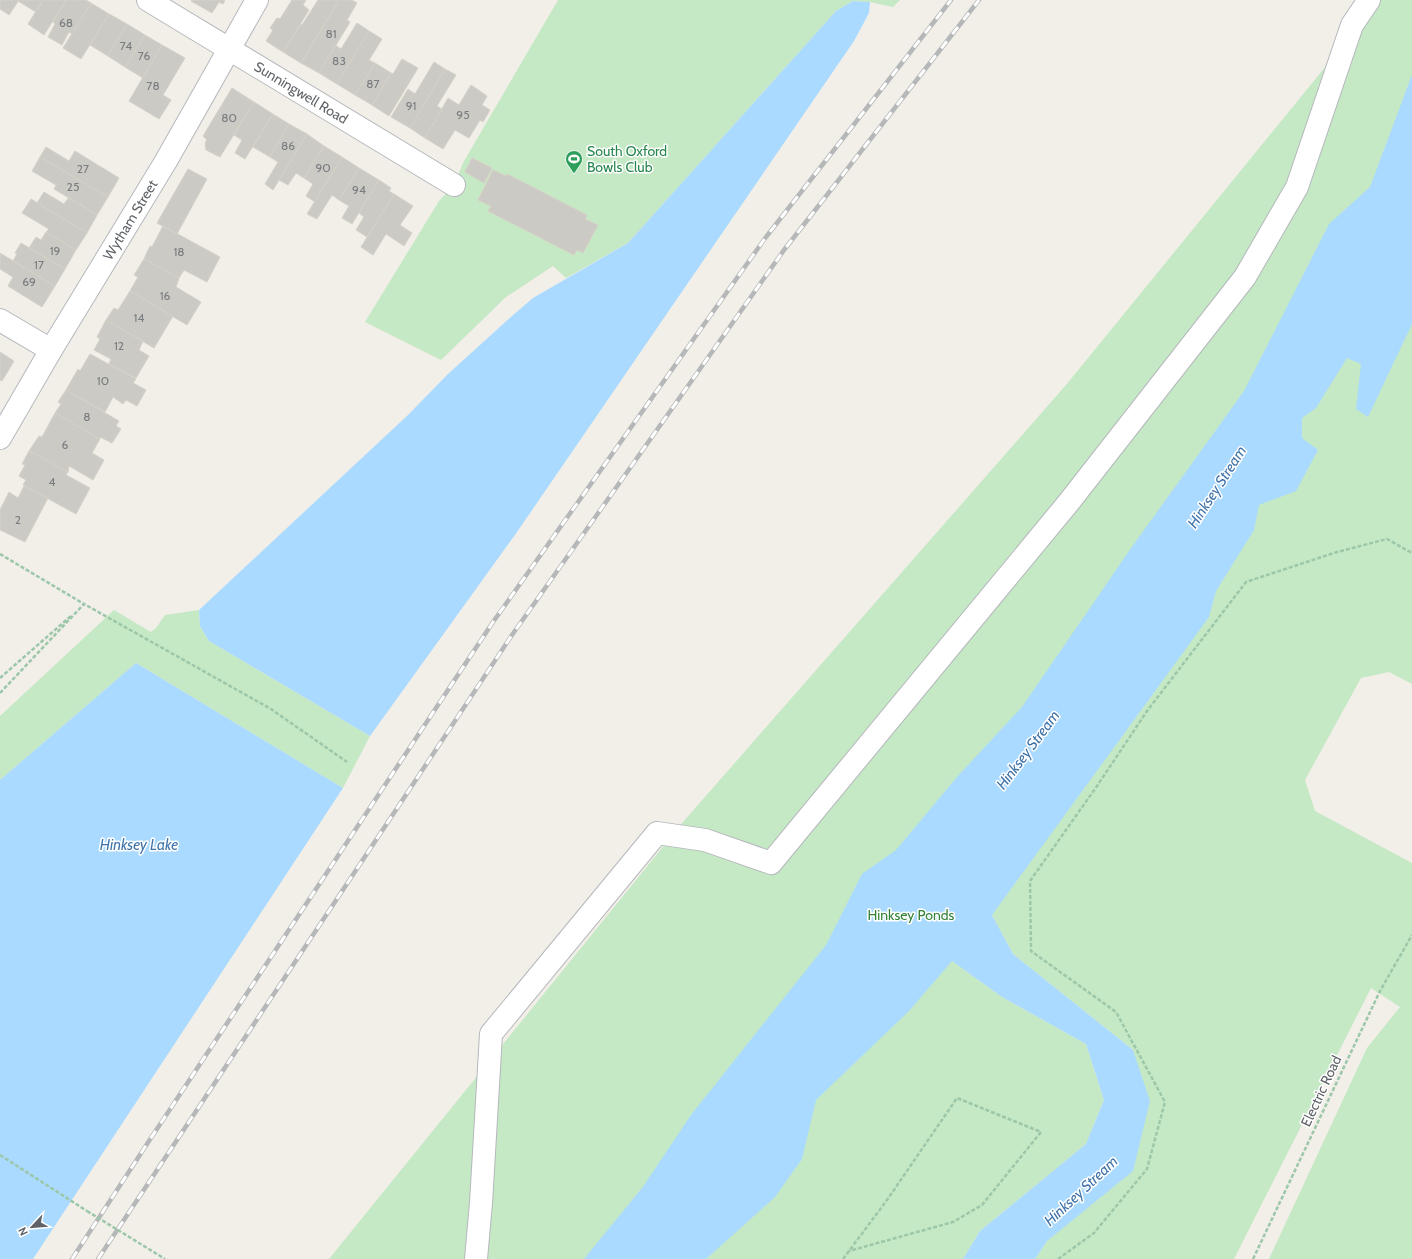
<svg xmlns="http://www.w3.org/2000/svg" width="1412" height="1259" viewBox="0 0 1412 1259" font-family="Cabin,sans-serif">
<style>
.green{fill:#c5e8c5}
.water{fill:#aadaff}
.building{fill:#cccac5;stroke:#d6d1c6}
.lines{fill:none;stroke-linecap:round;stroke-linejoin:round}
.minor-casing{stroke:#b5b8bc;stroke-width:24}
.path{stroke:#9cc7a9;stroke-width:2.5;stroke-dasharray:4 2;stroke-linecap:butt}
.minor{stroke:#fff;stroke-width:22}
.rail-casing{stroke:#b6b7b8;stroke-width:4.5}
.rail{stroke:#fff;stroke-width:3;stroke-dasharray:9;stroke-linecap:butt}
.path-bridge{stroke:#9cc7a9;stroke-width:2.5;stroke-dasharray:4 2;stroke-linecap:butt}
.labels{text-anchor:middle;stroke-width:3;stroke-linejoin:round;paint-order:stroke}
.number-label{font-size:12px;fill:#7a7d7f}
.street-label{font-size:14px;fill:#5f6368;stroke:#fff}
.leisure-label{font-size:14px;fill:#27864d;stroke:#fff;text-anchor:start}
.park-label{font-size:14px;fill:#348238;stroke:#fff}
.water-label{font-size:15px;font-style:italic;fill:#4174aa;stroke:#fff}
</style>
<rect width="100%" height="100%" fill="#f1efe8"/>
<path class="green" d="M558,0h342l-7,7 -23,-5 -17,-1 -17,10 -208,232 -62,35 -13,-12 -47,31 -65,63 -76,-38 74,-121 15,-16 9,-22z
M1376,0h36v684l-23,-12 -28,6 -56,102 10,31 97,52v396h-143l98,-211 33,-41 -29,-19 -137,271h-199l12,-18 86,-191 -120,-96 -21,-39 -40,46 50,36 84,47 18,56 -18,44 -106,87 -17,28h-634l354,-437 383,-437 300,-368z
M114,610l37,22 5,-4 9,-13 34,-5 1,16 9,15 161,95 -27,52 -207,-125 -136,117v-64z"/>
<path class="water" d="M853,1l17,1 -1,11 -15,28 -337,491 -147,204 -161,-95 -9,-15 -1,-16 209,-195 40,-41 64,-58 21,-18 95,-55 208,-232z
M1412,75v249l-44,93 -12,-8 5,-45 -14,-6 -31,50 -14,10v20l16,12 -22,41 -37,14 -5,25 -38,61 -7,26 -217,298 21,39 120,96 17,51 -17,70 -86,70 -12,18h-72l17,-28 106,-87 18,-44 -18,-56 -84,-47 -50,-36 -43,50 -93,89 -14,59 -27,38 -69,62h-122l58,-71 49,-73 135,-170 36,-71 34,-24 61,-73 65,-70 107,-156 115,-160 85,-167 41,-37z
M136,663l207,125 -310,471h-33v-479z"/>
<path class="building" d="M0,0h19l-10,15 -9,-6z
M19,0h24l-7,12 -18,-11z
M43,0h23l-22,35 -16,-11z
M66,0h20l5,3 -19,31 -3,-2 -7,13 -14,-8 7,-13 -2,-2z
M192,0h33l-2,4 -4,-2 -7,11 -21,-12z
M292,0h14l-3,5 6,5 -26,42 -17,-11 7,-11 -3,-2 7,-10 3,1z
M318,0h21l-38,63 -18,-11 18,-28 1,1z
M339,0h13l5,3 -10,17 3,2 -31,51 -18,-10z
M91,3l18,11 -28,45 -18,-11z
M109,14l18,10 -19,32 -18,-11z
M357,23l12,8 -32,53 -18,-11 16,-28 6,4z
M127,24l18,11 -20,32 -17,-11z
M369,31l13,8 -13,21 6,3 -20,32 -18,-11z
M145,35l17,10 -19,33 -18,-11z
M162,45l23,13 -22,37 8,5 -12,19 -30,-18z
M402,59l16,9 -29,48 -17,-11 19,-32 2,1z
M434,62l11,7 -35,59 -19,-11 17,-28 7,5z
M375,63l16,10 -19,32 -17,-10z
M445,69l11,6 -19,31 5,3 -17,29 -15,-10z
M471,85l16,11 -5,9 8,5 -7,12 -3,-2 -11,18 -14,-8 -12,19 -18,-11 23,-40 11,7z
M232,88l22,14 -34,55 -14,-7 -1,-7 2,-3 -4,-4z
M254,102l19,12 -28,45 -10,-6 7,-13 -8,-5z
M273,114l16,10 -19,33 -17,-10z
M289,124l18,10 -34,56 -8,-6 13,-22 -8,-5z
M307,134l17,12 -20,32 -8,-5 -8,12 -9,-5z
M324,146l18,11 -27,45 -9,-6 7,-12 -9,-6z
M46,147l23,14 6,-10 44,27 -11,19 -68,-40z
M40,157l68,40 -11,18 -43,-26 2,-4 -24,-14z
M342,157l17,11 -20,32 -7,-5 -15,24 -10,-5z
M472,158l20,10 -8,15 -19,-11z
M359,168l20,12 -27,44 -10,-6 7,-12 -10,-6z
M188,169l19,10 -30,55 -20,-11z
M493,170l13,6 1,-2 80,41 -2,4 13,6 -15,28 -6,-3 -3,5 -86,-44 3,-5 -13,-6z
M379,180l12,8 -2,3 5,3 -27,43 -11,-7 8,-13 -5,-4z
M44,192l20,12 5,-7 28,18 -10,18 -50,-30z
M394,194l19,12 -13,19 12,8 -8,13 -18,-12 -13,21 -12,-8z
M31,199l56,34 -11,17 -30,-18 3,-3 -27,-16z
M163,226l57,31 -13,25 -23,-12 -5,8 -35,-19 6,-13 2,1z
M46,232l30,18 -11,19 -36,-21 7,-11 5,3z
M21,243l44,26 -10,17 -42,-25 4,-7 -2,-1z
M0,253l55,33 -13,21 -34,-21 5,-9 -13,-8z
M144,259l35,19 -3,9 25,15 -14,23 -57,-34 8,-14 -4,-2z
M130,291l43,25 -19,32 -48,-28 8,-12 4,2z
M106,320l37,21 -4,9 10,6 -13,22 -27,-14 2,-5 -17,-9 6,-11 -3,-2z
M0,352l14,9 -12,20 -2,-1z
M90,354l46,25 -3,4 13,7 -9,16 -11,-6 -3,4 -10,-7 -8,15 -39,-22 12,-21 2,2z
M66,390l53,31 -3,5 5,3 -9,14 -12,-6v2l-45,-26 6,-9 -3,-2z
M55,413l45,26 -8,14 12,7 -11,20 -24,-14 -1,6 -39,-21 10,-15 3,1z
M29,451l39,21 -2,3 24,13 -14,26 -53,-29 3,-5 -7,-4 6,-11 -3,-1z
M24,486l24,12 -23,44 -25,-12v-20l9,-18 9,6z"/>
<g class="lines">
<defs>
<g id="minor">
<path id="s1" d="M148,0l306,185"/>
<path d="M0,320l51,30"/>
<path id="s2" d="M0,438l51,-88 115,-189 91,-161"/>
<path d="M476,1259l5,-56 10,-169 166,-201 48,7 66,23 298,-361 176,-225 52,-90 55,-162 17,-25"/>
</g>
</defs>
<use href="#minor" class="minor-casing"/>
<path class="path" d="M0,554l84,50v1
M0,678l72,-63
M0,693l84,-89 187,105 76,53
M0,1155l87,56
M843,1259l44,-59 70,-102 84,34 -59,73 -29,17 -104,29
M1058,1259l36,-26 53,-64 18,-67 -49,-90 -85,-61 -1,-70 67,-95 50,-75 99,-129 91,-30 50,-13 25,14
M1253,1259l127,-268 32,-56"/>
<use href="#minor" class="minor"/>
<defs>
<path id="rail" d="M72,1259l77,-118 344,-519 273,-385 185,-237
M98,1259l414,-624 272,-385 195,-250"/>
</defs>
<use href="#rail" class="rail-casing"/>
<use href="#rail" class="rail"/>
<path class="path-bridge" d="M87,1211l78,48"/>
</g>
<defs>
<symbol id="stadium-pin" viewBox="-11 -11 22 30"><path d="M0 17L-7.5 6A9.5 9.5 0 1 1 7.5 6Z" fill="#2e9e5b" stroke="#fff"/><path d="M0-5a6.5 5 0 1 0 0 10a6.5 5 0 1 0 0-10ZM-3.5-1.8h7v3.6h-7Z" fill="#fff"/></symbol>
</defs>
<g fill-rule="evenodd">
<use href="#stadium-pin" x="564" y="149" width="20" height="27"/>
</g>
<g class="labels">
<g class="number-label">
<text x="66" y="27">68</text>
<text x="331" y="38">81</text>
<text x="126" y="50">74</text>
<text x="144" y="60">76</text>
<text x="339" y="65">83</text>
<text x="373" y="88">87</text>
<text x="153" y="90">78</text>
<text x="411" y="110">91</text>
<text x="463" y="119">95</text>
<text x="229" y="122">80</text>
<text x="288" y="150">86</text>
<text x="323" y="172">90</text>
<text x="83" y="173">27</text>
<text x="73" y="191">25</text>
<text x="359" y="194">94</text>
<text x="55" y="255">19</text>
<text x="179" y="256">18</text>
<text x="39" y="269">17</text>
<text x="29" y="286">69</text>
<text x="165" y="300">16</text>
<text x="139" y="322">14</text>
<text x="119" y="350">12</text>
<text x="103" y="385">10</text>
<text x="87" y="421">8</text>
<text x="65" y="449">6</text>
<text x="52" y="486">4</text>
<text x="18" y="524">2</text>
</g>
<g class="street-label">
<text dy="5" stroke="none"><textPath href="#s1" startOffset="179">Sunningwell Road</textPath></text>
<text dy="5" stroke="none"><textPath href="#s2" startOffset="254">Wytham Street</textPath></text>
<text transform="translate(1321 1091) rotate(-65)" y="5">Electric Road</text>
</g>
<g class="leisure-label">
<text x="587" y="156">South Oxford<tspan x="587" dy="16">Bowls Club</tspan></text>
</g>
<g class="park-label">
<text x="911" y="920">Hinksey Ponds</text>
</g>
<g class="water-label">
<text transform="translate(1217 487) rotate(-57)" y="5">Hinksey Stream</text>
<text transform="translate(1028 750) rotate(-53)" y="5">Hinksey Stream</text>
<text x="139" y="850">Hinksey Lake</text>
<text transform="translate(1081 1191) rotate(-43)" y="5">Hinksey Stream</text>
</g>
</g>
<g transform="translate(32 1227) rotate(244)" stroke="#ffffff" stroke-width="3" paint-order="stroke">
<path d="M0-3L7 15L0 10L-7 15Z" fill="#5f6368"/>
<text y="-6" font-size="11" font-weight="bold" text-anchor="middle" fill="#5f6368">N</text>
</g>
</svg>
